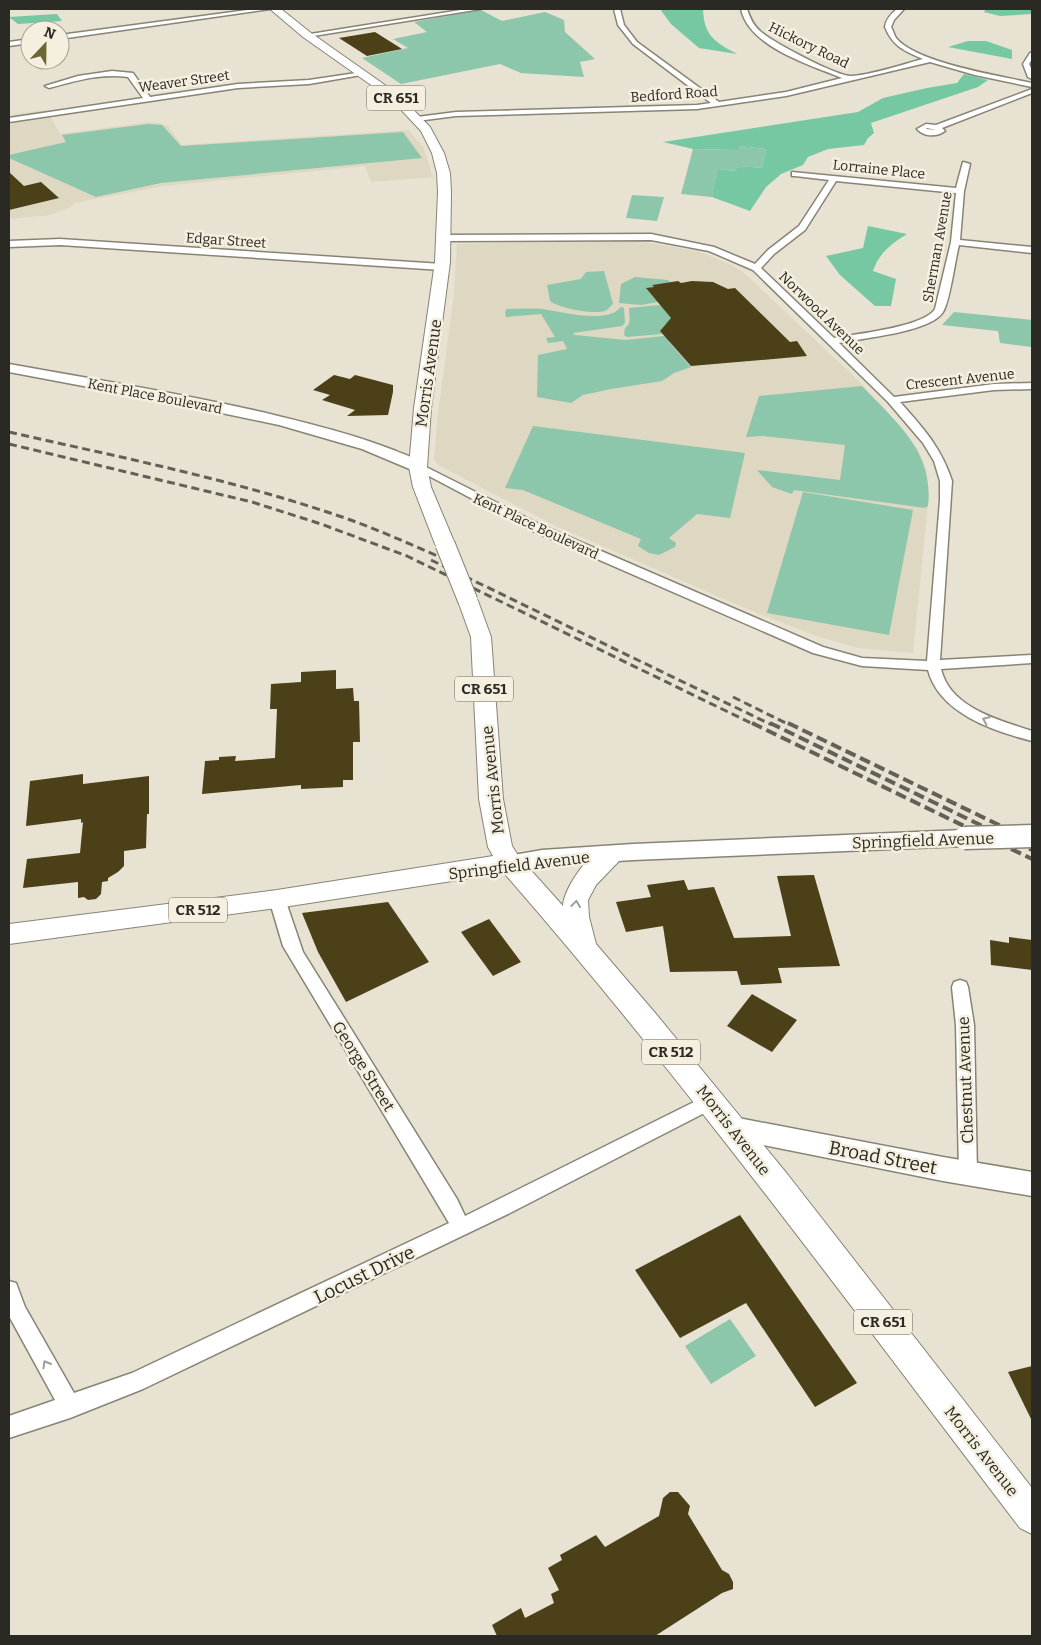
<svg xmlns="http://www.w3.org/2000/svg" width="1041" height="1645" viewBox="0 0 1041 1645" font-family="Bitter,serif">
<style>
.built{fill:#ded7c1}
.green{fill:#8cc6ab}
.forest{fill:#75c8a2}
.building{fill:#4b4018}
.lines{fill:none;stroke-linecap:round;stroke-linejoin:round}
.street-casing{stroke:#888475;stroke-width:3}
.secondary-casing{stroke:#888475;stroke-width:3}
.primary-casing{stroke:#888475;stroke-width:2}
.street{fill:#fff;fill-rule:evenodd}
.secondary{fill:#fff;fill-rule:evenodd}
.primary{fill:#fff;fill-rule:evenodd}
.rail-far1{stroke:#626057;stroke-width:3;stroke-dasharray:8 4.5;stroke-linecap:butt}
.rail{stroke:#626057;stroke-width:4;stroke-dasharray:11 5;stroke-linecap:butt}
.secondary-bridge-casing{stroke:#888475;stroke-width:25;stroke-linecap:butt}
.primary-bridge-casing{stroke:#888475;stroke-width:21;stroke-linecap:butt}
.secondary-bridge{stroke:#fff;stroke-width:22}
.primary-bridge{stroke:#fff;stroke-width:19}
.oneway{stroke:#a09f9c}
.labels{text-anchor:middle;stroke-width:5;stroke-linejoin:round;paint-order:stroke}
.far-street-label{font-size:14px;fill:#2b2923;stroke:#f4efdf}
.shield{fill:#f4efdf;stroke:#67645b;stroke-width:1}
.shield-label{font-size:15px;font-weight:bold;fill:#2b2923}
.street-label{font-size:16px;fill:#2b2923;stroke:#f4efdf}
.near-street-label{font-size:19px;fill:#2b2923;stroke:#f4efdf}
</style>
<rect width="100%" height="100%" fill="#e7e2d2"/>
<path class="built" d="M47,110l13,24 89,-12 11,1 8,3 14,19 227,-15 14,17 10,30 -62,5 -6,-16 -201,20 -90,17 -3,4 -21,8 -41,4v-104z
M614,241l36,2 47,8 35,14 12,8 115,108 59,68 8,20 3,25 -16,159 -55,-5 -42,-12 -71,-28 -189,-82 -116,-60 -6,-6 4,-47 16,-119 3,-50z"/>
<path class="green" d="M481,10l21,11 43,-9 19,8 1,12 30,27 -15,3 4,15 -63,-4 -21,-9 -99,20 -39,-26 46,-10 -15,-9 34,-7 -13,-10z
M148,124l14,1 19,21 222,-14 19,26 -261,25 -65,14 -87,-39v-3l57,-13 -4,-7z
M739,146l27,3 -4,19 -22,-2 -3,5 -20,-2 -5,28 -31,-3 12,-45 44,1z
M632,195l32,2 -7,24 -31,-3z
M604,271l9,33c-1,1 -6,6 -6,6 -11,6 -48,-2 -57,-9l-3,-16 34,-6 5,-7z
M635,277l33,3 2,2 -18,3 2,2 -7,2 11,13 -17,3 -22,-2 2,-19z
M660,305l15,17 -9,2 -6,7 2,3 -35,3 -3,-2 1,-7c7,-5 4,-12 4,-20z
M621,307l3,1 1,15 -3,3 -49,7 2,2 50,5 39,-4 7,3 -2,3 22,25 -17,6 -12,8 -51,8 -28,6 -12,8 -34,-6 1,-42 29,-6 -4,-8 -15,2 -2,-5 9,-1 -14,-23 -35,3 -1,-5 2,-3c11,0 24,-1 35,0 19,2 65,16 79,-2z
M954,312l78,8v27l-32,-4 -2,-12 -56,-6z
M862,386c34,36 72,65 66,120l-3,2 -131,-18 -2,4 -20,-7 -15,-17 83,10 5,-35 -82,-9 -17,1 13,-41z
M533,426l212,27 -15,65 -33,-4 -28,24 7,5 -1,4 -16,8 -10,-2 -11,-7 3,-7 -118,-49 -18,-2z
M803,492l110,18 -24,125 -122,-22z
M730,1319l26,37 -45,28 -26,-38z"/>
<path class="forest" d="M660,9h43c1,27 12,33 34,45l-38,-6 -28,-24z
M986,9h46v5l-32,2 -16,-4z
M57,14l5,7 -44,3 -9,-7z
M968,41h18l26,9v9l-64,-12z
M964,74l24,6 -10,7 -107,36 3,10 -6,5 -4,7 -36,4 -20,8 -5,8 -22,9 -15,13 -16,24 -38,-14 5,-28 19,2 4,-5 22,2 4,-19 -27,-3 -1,4 -45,-1 -30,-7 195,-30 25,-14 44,-10 30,-5z
M868,226l39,8c-16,10 -28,19 -34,37l23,8 -5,27h-16l-35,-31 -14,-19 37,-8z"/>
<path class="building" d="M375,32l27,17 -35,7 -28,-18z
M9,172l15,14 17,-4 18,16 -50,12z
M678,281l3,2 11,-2 21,1 15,7 7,-1 55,54 7,-1 10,15 -116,10 -31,-35 11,-13 -25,-30 8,-1 -2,-2z
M334,375l16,4 5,-4 38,10v7l-5,23 -41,1 8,-6 -33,-10 8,-5 -17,-5z
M336,670v19l17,-1 1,13h5l1,41h-7v38h-10v7l-42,2v-4l-99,9 3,-33 14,-1v-3l17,-1 -1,5 40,-3 2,-49h-7l1,-25 30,-2v-10z
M83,774v10l66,-8v38h-2l-1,34 -22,3v15l-6,6 -10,6v3l-6,1 -1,12 -5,5 -8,1 -4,-3 -6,1v-16l-55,6 4,-29 53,-6 3,-31 -2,1v-4l-55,7 4,-45z
M814,875l26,91 -62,2 4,15 -41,2 -4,-14 -67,1 -7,-46 -37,6 -10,-30 35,-5 -4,-12 37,-5 4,10 26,-3 20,51 57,-2 -14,-60z
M388,902l41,60 -83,40 -28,-50 -16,-39z
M489,919l32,43 -28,14 -32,-44z
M1009,937l23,3v30l-41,-5 -1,-25 19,3z
M752,994l45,26 -25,32 -45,-26z
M740,1215l117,168 -42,24 -69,-104 -66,35 -45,-68z
M1032,1366v55l-24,-49z
M670,1492h8l12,14 -2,8 34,56 7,4 4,8v7l-11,4 -67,43h-158l-5,-11 29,-17 4,10 29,-15 -3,-9 8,-4 -11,-22 14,-8 -2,-5 36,-20 9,12 54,-31 4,-18z"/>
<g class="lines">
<defs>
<path id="street" d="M255,9h15l-210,30v-4z
M467,9h14l-174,28 -3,-2z
M614,9h6l4,16 13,17 82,60 67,-10 56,-14c-32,-13 -93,-31 -101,-69h6c3,9 6,16 13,22 12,11 78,46 92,45 24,-2 48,-11 71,-17 -18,-8 -30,-12 -38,-32 1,-8 6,-13 12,-18h7l-10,11 -3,7c2,3 3,8 5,11 20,25 105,38 136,45v4l-57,-12 -45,-13 -144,34 -89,13 -241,7 -39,5 -4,-2 4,-2 39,-5 241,-7 14,-2 -78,-59 -15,-19z
M30,39v4l-21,3v-4z
M1032,52v7l-3,5 3,6v9l-4,-2 -5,-13 7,-11z
M112,71l21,2 17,24 88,-13 71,-4 54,-8 4,2 -58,10 -71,4 -229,34v-4l134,-20 -15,-21c-27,-4 -53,4 -79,11l-4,-2 33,-10z
M1032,89v4l-90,35 3,3c-8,6 -21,6 -28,-2l9,-5 10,1zM927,128l9,2 -10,-1z
M963,162l7,2 -6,27 -4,49 72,7v6l-73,-8c-4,15 -9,56 -16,67 -12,20 -80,26 -104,31l55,54 100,-13 38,-1v6l-38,1 -94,12c23,26 41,45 52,79l-12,179 92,-5v8l-91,6c9,39 58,51 91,62v10c-39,-10 -93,-28 -104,-71l-66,-4 -49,-13 -280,-122 -121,-64 6,-3 4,1 119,60 282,122 39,11 65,3 13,-161v-19l-6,-20 -11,-18 -35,-41 -135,-132 -44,-19 -58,-11 -207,1 -4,-3 4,-3 207,-1 63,13 41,17 13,-14 31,-24 30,-46 -34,-4h-3v-4l164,16zM836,181l120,12 -5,49 -16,67c-11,18 -79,25 -101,29l-73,-70 13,-14 31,-24z
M60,239l382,25 5,3 -5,3 -382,-25 -51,2v-6z
M277,893l6,2 2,4 18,53 154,247 8,17 241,-120 6,-3 6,3 3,5 -3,5 -208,107 -367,176 -73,29 -61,20v-22l46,-16 -46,-84v-35l7,2 9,24 49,86 58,-20 317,-150 -166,-277 -14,-47 2,-4z
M960,980l6,2 2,5 6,38 3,149 -2,6 -7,2 -7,-2 -2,-6 -3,-149 -4,-38 2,-5z"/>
<path id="secondary" d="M9,364c84,15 169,29 253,48 45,11 91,22 134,39 9,4 24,8 30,16l-2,3h-12l-50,-21 -83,-24 -100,-21 -170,-32z
M964,830l8,2 3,6 -3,6 -8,2 -331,14 -91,6 -32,5 -8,-2 -3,-6 3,-6 40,-7 91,-6z
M733,1117l210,40 89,15v24l-89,-15 -210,-42 -9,-3 -4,-8 4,-8z"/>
<path id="primary" d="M270,9h11l30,24 88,62 31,32 14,26 6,20 1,19 -1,70 -19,146 -4,59 4,20 24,57 -3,4 -7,2 -7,-2 -3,-4 -22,-57 -4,-20 5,-59 21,-146 3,-70 -1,-19 -5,-20 -11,-22 -30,-32 -88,-62z
M468,595l7,2 3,4 13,36 12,162 9,47 7,11 44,49c1,-18 25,-52 42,-59 5,-2 9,-1 15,1l3,6 -3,6 -24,25 -8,15 1,17 7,27 60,70 132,161 244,313v46l-12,-6c-169,-221 -333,-445 -516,-655l-227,35 -268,36v-20l268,-34 216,-34 -5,-9 -9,-48 -8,-162 -13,-36 3,-4z"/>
</defs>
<use href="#street" class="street-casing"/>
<use href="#secondary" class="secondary-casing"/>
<use href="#primary" class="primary-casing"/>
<use href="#street" class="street"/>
<use href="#secondary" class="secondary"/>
<use href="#primary" class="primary"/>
<path class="rail-far1" d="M9,432c110,25 221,47 327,83 37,12 71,28 106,43
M9,444l243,58 69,22 86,32 348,169
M431,560l341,165
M733,697l57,28"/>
<path class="rail" d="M752,723l280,136
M770,723l262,127
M788,723l244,118"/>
<defs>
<path id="secondary-bridge" d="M964,838l68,-2"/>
<path id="primary-bridge" d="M445,544l23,57"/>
</defs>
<use href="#secondary-bridge" class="secondary-bridge-casing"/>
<use href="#primary-bridge" class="primary-bridge-casing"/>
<use href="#secondary-bridge" class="secondary-bridge"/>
<use href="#primary-bridge" class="primary-bridge"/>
</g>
<defs><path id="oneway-chevron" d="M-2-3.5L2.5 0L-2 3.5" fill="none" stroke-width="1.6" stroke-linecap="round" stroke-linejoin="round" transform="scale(1.25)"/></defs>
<g class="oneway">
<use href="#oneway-chevron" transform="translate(986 720) rotate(-156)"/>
<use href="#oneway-chevron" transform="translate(576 904) rotate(-83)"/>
<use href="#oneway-chevron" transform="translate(46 1364) rotate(-120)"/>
</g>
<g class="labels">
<g class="far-street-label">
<text transform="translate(809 45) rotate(26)" y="5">Hickory Road</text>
<text transform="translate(184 81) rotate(-8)" y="5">Weaver Street</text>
<text transform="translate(674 94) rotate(-4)" y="5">Bedford Road</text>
<text transform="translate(879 169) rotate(6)" y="5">Lorraine Place</text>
<text transform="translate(226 240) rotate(4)" y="5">Edgar Street</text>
<text transform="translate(937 247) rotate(-80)" y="5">Sherman Avenue</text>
<text transform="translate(822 313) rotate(44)" y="5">Norwood Avenue</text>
<text transform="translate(960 379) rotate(-6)" y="5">Crescent Avenue</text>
<text transform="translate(155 396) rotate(11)" y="5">Kent Place Boulevard</text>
<text transform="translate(536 526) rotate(25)" y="5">Kent Place Boulevard</text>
</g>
<g class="shield">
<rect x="367" y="85.5" width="58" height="25" rx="4"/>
<rect x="455" y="676.5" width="58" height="25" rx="4"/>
<rect x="169" y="897.5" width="58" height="25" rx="4"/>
<rect x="642" y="1039.5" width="58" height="25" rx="4"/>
<rect x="854" y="1309.5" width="58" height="25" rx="4"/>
</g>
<g class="shield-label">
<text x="396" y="103">CR 651</text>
<text x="484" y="694">CR 651</text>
<text x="198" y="915">CR 512</text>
<text x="671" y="1057">CR 512</text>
<text x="883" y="1327">CR 651</text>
</g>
<g class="street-label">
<text transform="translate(428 373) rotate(-82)" y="6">Morris Avenue</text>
<text transform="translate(492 780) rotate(-96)" y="6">Morris Avenue</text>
<text transform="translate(923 840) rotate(-2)" y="6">Springfield Avenue</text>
<text transform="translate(519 865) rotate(-7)" y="6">Springfield Avenue</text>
<text transform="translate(364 1066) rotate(58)" y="6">George Street</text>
<text transform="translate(965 1080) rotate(-92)" y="6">Chestnut Avenue</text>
<text transform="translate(734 1130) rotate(52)" y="6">Morris Avenue</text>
<text transform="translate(982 1451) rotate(52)" y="6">Morris Avenue</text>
</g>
<g class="near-street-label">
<text transform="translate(883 1157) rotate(11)" y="7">Broad Street</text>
<text transform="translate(364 1274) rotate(-26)" y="7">Locust Drive</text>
</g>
</g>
<rect width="1041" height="1645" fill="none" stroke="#2b2923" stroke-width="20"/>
<g transform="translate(45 45) rotate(22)"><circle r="24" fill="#f4efdf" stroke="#a4a094"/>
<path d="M0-4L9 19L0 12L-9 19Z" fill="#6e6632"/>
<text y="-8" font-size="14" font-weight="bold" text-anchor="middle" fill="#2b2923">N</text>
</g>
</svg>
